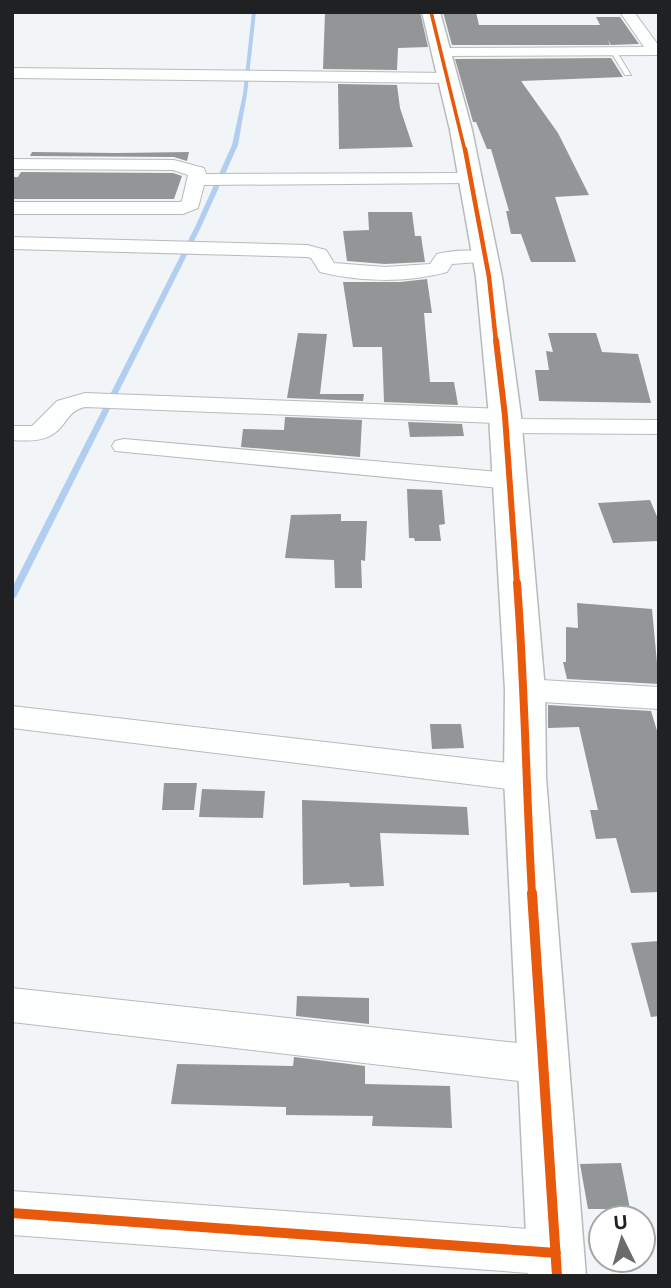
<svg xmlns="http://www.w3.org/2000/svg" width="671" height="1288" viewBox="0 0 671 1288" font-family="Inter,sans-serif">
<style>
.lines{fill:none;stroke-linecap:round;stroke-linejoin:round}
.stream{fill:#b1cef1;fill-rule:evenodd}
.building{fill:#939697}
.lane-casing{stroke:#b8babc;stroke-width:2}
.street-casing{stroke:#b8babc;stroke-width:2}
.secondary-casing{stroke:#b8babc;stroke-width:3}
.lane{fill:#fdfefe;fill-rule:evenodd}
.street{fill:#fdfefe;fill-rule:evenodd}
.secondary{fill:#fdfefe;fill-rule:evenodd}
.cycleway-far4-casing{stroke:#fff;stroke-width:6}
.cycleway-far3-casing{stroke:#fff;stroke-width:7}
.cycleway-far2-casing{stroke:#fff;stroke-width:10}
.cycleway-far1-casing{stroke:#fff;stroke-width:12}
.cycleway-casing{stroke:#fff;stroke-width:14}
.cycleway-far4{stroke:#e8590c;stroke-width:3.5}
.cycleway-far3{stroke:#e8590c;stroke-width:4.5}
.cycleway-far2{stroke:#e8590c;stroke-width:6}
.cycleway-far1{stroke:#e8590c;stroke-width:8}
.cycleway{stroke:#e8590c;stroke-width:10}
</style>
<rect width="100%" height="100%" fill="#f2f5f7"/>
<g class="lines">
<path class="stream" d="M252,12h4l-9,82 -9,51 -36,80 -186,372 -4,3v-12l184,-363 36,-80 11,-51z"/>
</g>
<path class="building" d="M325,12h95l8,35 -30,1 -1,22 -74,-1z
M443,12h33l3,13h121l-4,-8h24l19,27 -28,1 -3,-5 2,5h-158z
M611,58l12,19 -102,4 37,52 31,62 -34,2 21,65h-45l-10,-28h-10l-5,-23h3l-18,-62h-4l-11,-27h-3l-18,-63z
M338,84l59,1 3,23 13,39 -74,2z
M32,152l85,1 72,-1 -2,9 -13,-4 -144,-1z
M21,172l152,1 9,3 -8,23h-162v-22h6z
M368,212h44l3,24h6l4,26 -40,2 -38,-3 -4,-30 26,-1z
M427,279l5,34h-8l6,69h24l4,23 -74,-3 -2,-55h-29l-10,-65h57z
M298,333l29,1 -7,60h44l-1,7 -76,-3z
M548,333h48l6,19 36,2 13,49 -112,-2 -4,-31h14l-3,-19 7,1z
M285,417l77,3 -2,37 -119,-10 2,-18 41,1z
M408,422l54,2 2,12 -54,1z
M407,489l35,1 3,34 -6,1 2,16h-26l-1,-3h-5z
M650,500l9,21v20l-46,2 -15,-40z
M341,514v7h26l-2,40 -4,-1 1,28h-27l-1,-28 -49,-2 6,-43z
M577,603l75,6 7,75 -92,-5 -4,-17h3v-35l12,1z
M548,705l103,6 8,26v155l-28,1 -15,-55 -20,1 -6,-29h8l-19,-83 -31,1z
M430,724h31l3,24 -32,1z
M164,783h33l-3,27h-32z
M202,789l63,2 -2,27 -64,-1z
M302,800l165,7 2,28 -89,-2 4,53 -34,1 -1,-4 -46,2z
M659,941v75l-8,1 -20,-74z
M297,996l72,2v26l-73,-8z
M294,1057l71,9v18l85,2 2,42 -80,-2 1,-10 -87,-1v-8l-115,-3 6,-40 116,2z
M621,1163l9,46h-42l-8,-45z"/>
<g class="lines">
<defs>
<path id="lane" d="M609,49h6l16,26h-6z"/>
<path id="street" d="M620,12h14l25,34v9l-217,1 -7,-4 7,-4 202,-1z
M12,68l437,5 8,5 -8,5 -437,-5z
M12,159l162,1 30,8 2,6 265,-1 9,5 -9,5 -267,2 -6,23 -15,6h-171v-12h168l2,-1 6,-26 -15,-5 -161,-1z
M12,237l295,8 19,5 8,13 51,4 45,-3 7,-10c16,-4 39,-5 55,-1l3,4 -3,4 -40,3 -5,8c-40,11 -87,10 -127,0l-9,-14 -4,-1 -295,-8z
M85,393l420,16 9,2 3,5 -2,3 144,1v14l-153,-1 -9,-2 -3,-5 2,-3 -411,-16c-17,4 -17,15 -29,25 -12,10 -29,9 -44,8v-14h20l25,-25z
M124,439l386,34 9,3 4,5 -4,5 -9,3 -395,-38 -3,-5 3,-5z
M525,679l134,8v22l-134,-8 -11,-3 -4,-8 4,-8z
M12,706l513,59 12,4 5,9 -5,9 -12,4 -513,-63z
M12,988l533,58 14,6 6,13 -6,13 -14,6 -533,-62z
M12,1191l544,40 16,6 6,16 -6,16 -16,6 -544,-40z"/>
<path id="secondary" d="M422,12h18l32,118 30,147 19,139 24,274 1,88 40,498h-58l-24,-498 1,-88 -16,-274 -13,-139 -26,-147z"/>
</defs>
<use href="#lane" class="lane-casing"/>
<use href="#street" class="street-casing"/>
<use href="#secondary" class="secondary-casing"/>
<use href="#lane" class="lane"/>
<use href="#street" class="street"/>
<use href="#secondary" class="secondary"/>
<defs>
<path id="cycleway-far4" d="M431,12l34,139"/>
<path id="cycleway-far3" d="M465,149l24,128 7,65"/>
<path id="cycleway-far2" d="M496,340l9,76 12,169"/>
<path id="cycleway-far1" d="M517,583c8,104 9,208 15,311"/>
<path id="cycleway" d="M532,893l25,383
M12,1213l544,40"/>
</defs>
<use href="#cycleway-far4" class="cycleway-far4-casing"/>
<use href="#cycleway-far3" class="cycleway-far3-casing"/>
<use href="#cycleway-far2" class="cycleway-far2-casing"/>
<use href="#cycleway-far1" class="cycleway-far1-casing"/>
<use href="#cycleway" class="cycleway-casing"/>
<use href="#cycleway-far4" class="cycleway-far4"/>
<use href="#cycleway-far3" class="cycleway-far3"/>
<use href="#cycleway-far2" class="cycleway-far2"/>
<use href="#cycleway-far1" class="cycleway-far1"/>
<use href="#cycleway" class="cycleway"/>
</g>
<rect width="671" height="1288" fill="none" stroke="#1f2123" stroke-width="28"/>
<g transform="translate(622 1239) rotate(355)"><circle r="33" fill="#ffffff" stroke="#a5a6a7" stroke-width="2"/>
<path d="M0-5L12 26L0 18L-12 26Z" fill="#696b6d"/>
<text y="-10" font-size="19" font-weight="bold" text-anchor="middle" fill="#1f2123">U</text>
</g>
</svg>
